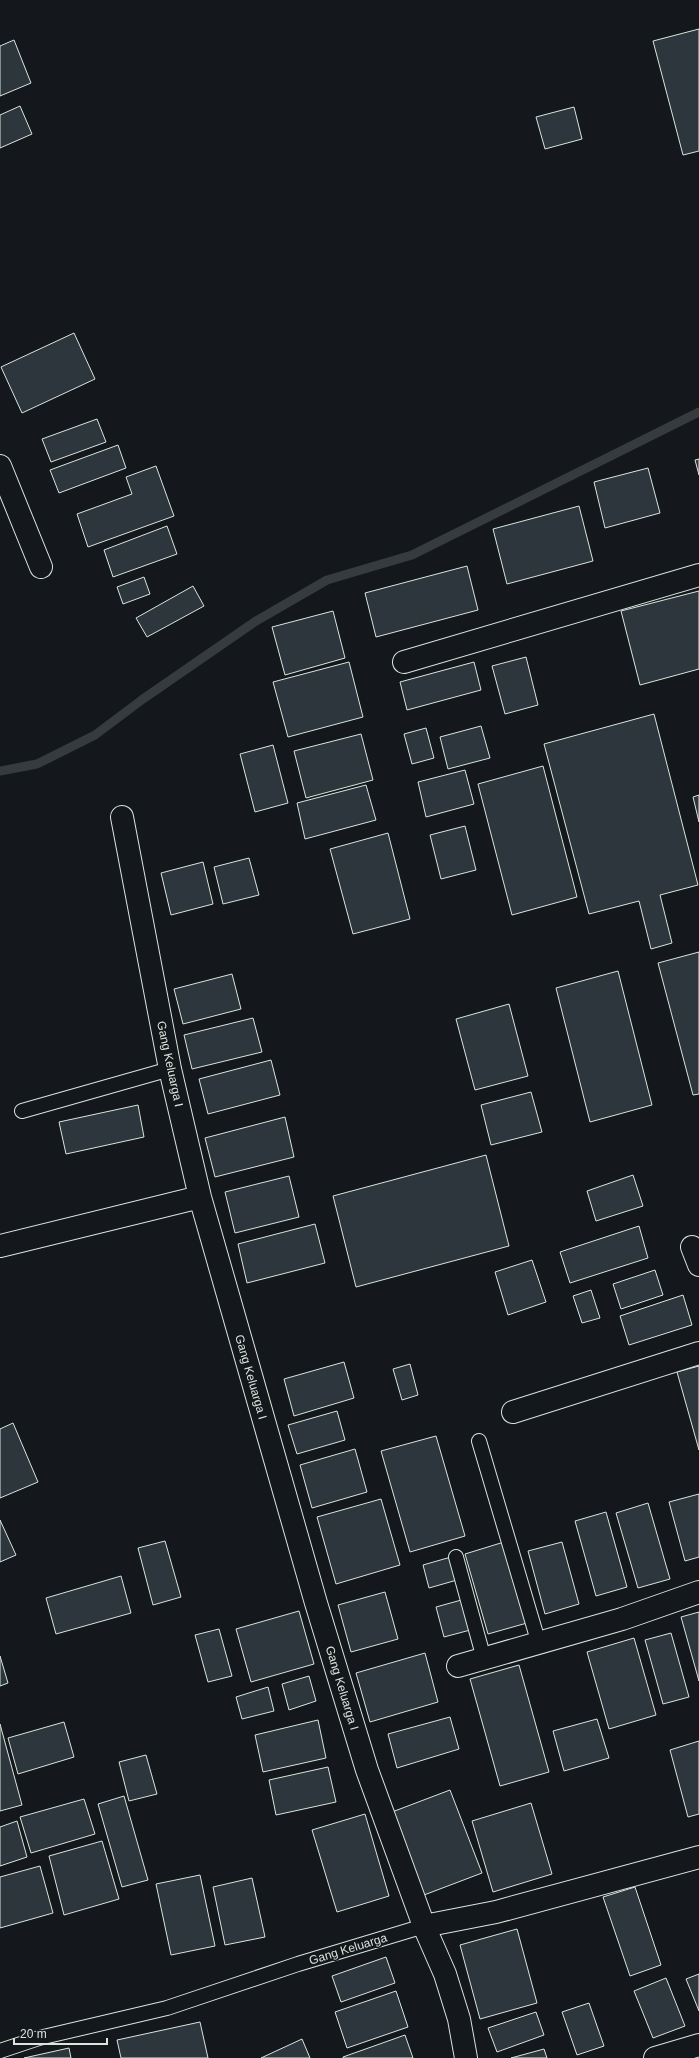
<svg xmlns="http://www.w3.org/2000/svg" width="699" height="2058" viewBox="0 0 699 2058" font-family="Helvetica,sans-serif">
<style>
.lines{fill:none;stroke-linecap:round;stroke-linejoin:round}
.stream{stroke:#363b3e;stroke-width:9}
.building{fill:#2c363c;stroke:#d8e6dc}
.service-casing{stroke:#d8e6dc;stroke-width:16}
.minor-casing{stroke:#d8e6dc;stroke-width:24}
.service{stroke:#14181c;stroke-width:14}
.minor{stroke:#14181c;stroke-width:22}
.labels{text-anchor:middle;stroke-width:3;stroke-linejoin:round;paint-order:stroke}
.street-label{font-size:12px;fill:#d8e6dc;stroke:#14181c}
</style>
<rect width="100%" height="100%" fill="#14181c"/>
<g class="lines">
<path class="stream" d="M0,771l37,-7 58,-29 48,-36 113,-78 71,-41 85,-25 287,-143"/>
</g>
<path class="building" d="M699,29v122l-16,4 -30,-114z
M14,40l17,43 -31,13v-50z
M20,106l12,28 -32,14v-33z
M574,107l8,32 -37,10 -9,-32z
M74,333l21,46 -73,34 -21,-46z
M97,419l9,23 -55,20 -9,-23z
M118,445l8,23 -67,25 -9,-23z
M699,459v16l-4,-15z
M156,466l18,50 -86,31 -11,-33 55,-20 -6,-17z
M648,468l12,45 -55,15 -11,-46z
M579,506l14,55 -86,23 -14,-55z
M167,526l10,28 -64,23 -9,-27z
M467,566l11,44 -102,27 -11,-44z
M144,577l6,17 -27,10 -6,-17z
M193,586l11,20 -57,31 -11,-19z
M699,591v78l-59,16 -19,-74z
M333,611l12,47 -60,17 -13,-48z
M526,657l12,48 -33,9 -13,-48z
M349,662l14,55 -75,20 -15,-55z
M474,662l7,28 -74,20 -7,-28z
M654,714l44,171 -38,10 12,48 -21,6 -12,-48 -50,13 -45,-170z
M481,726l9,32 -42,11 -8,-32z
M426,728l8,30 -22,6 -8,-30z
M361,734l12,46 -67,18 -12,-47z
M273,745l15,58 -33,9 -15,-58z
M543,766l34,131 -65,18 -34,-131z
M465,770l9,34 -48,13 -8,-35z
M366,785l10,35 -71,19 -8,-36z
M699,795v27l-6,-25z
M465,826l11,44 -35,9 -11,-44z
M388,833l22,86 -57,15 -23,-85z
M249,858l10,37 -36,9 -9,-37z
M203,862l10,42 -42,11 -10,-42z
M699,952v142l-6,1 -35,-132z
M618,971l34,134 -62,17 -34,-134z
M232,974l9,35 -58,15 -9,-35z
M509,1004l19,72 -53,14 -19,-71z
M253,1018l9,34 -70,17 -8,-34z
M271,1060l9,35 -72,19 -9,-35z
M531,1092l11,40 -51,13 -10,-40z
M138,1105l6,32 -78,17 -7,-32z
M285,1117l9,40 -79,20 -10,-39z
M486,1155l23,91 -153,41 -23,-91z
M633,1175l10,31 -47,15 -9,-30z
M289,1176l10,41 -64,16 -10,-41z
M315,1224l10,39 -78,20 -9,-39z
M639,1226l9,32 -78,25 -10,-31z
M532,1260l14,42 -38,13 -13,-43z
M655,1270l8,25 -42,14 -8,-25z
M591,1290l9,28 -18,5 -9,-27z
M683,1295l9,30 -63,20 -9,-29z
M344,1362l10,36 -60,18 -10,-37z
M410,1364l8,31 -16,5 -9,-31z
M699,1366v84l-22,-78z
M337,1411l8,29 -48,14 -9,-29z
M13,1423l25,59 -38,16v-69z
M436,1436l29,100 -55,16 -29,-101z
M355,1449l12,43 -55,16 -12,-43z
M699,1494v63l-14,4 -16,-59z
M381,1499l19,66 -64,19 -19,-67z
M648,1503l22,76 -32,9 -22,-75z
M606,1512l21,75 -31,9 -21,-75z
M0,1520l16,35 -16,7z
M165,1541l16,56 -28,8 -15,-57z
M504,1542l23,81 -39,11 -23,-80z
M562,1542l17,62 -34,10 -17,-63z
M451,1557l6,23 -28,8 -6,-23z
M121,1576l10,37 -75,21 -10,-36z
M385,1592l13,47 -47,13 -13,-47z
M465,1599l9,30 -30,8 -8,-30z
M299,1611l15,53 -63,18 -15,-53z
M699,1612v69l-18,-64z
M219,1629l13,47 -24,6 -13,-47z
M671,1633l18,64 -26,7 -18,-64z
M634,1638l22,77 -47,14 -22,-77z
M425,1653l13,49 -68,20 -14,-49z
M0,1656l8,27 -8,3z
M519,1665l30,107 -49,14 -30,-107z
M309,1676l7,25 -27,9 -7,-26z
M268,1687l6,24 -32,8 -6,-22z
M450,1717l9,32 -62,19 -9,-34z
M597,1719l12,39 -45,13 -11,-40z
M318,1720l8,38 -63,14 -8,-37z
M64,1722l10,35 -56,17 -10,-36z
M0,1724l22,81 -22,6z
M699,1741v73l-11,3 -18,-67z
M146,1755l11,39 -28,7 -10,-39z
M328,1767l8,35 -60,13 -7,-35z
M450,1790l32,83 -58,22 -32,-83z
M124,1796l24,84 -26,7 -24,-83z
M84,1799l11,35 -64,19 -11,-36z
M531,1803l21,71 -59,18 -21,-71z
M365,1814l24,82 -52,16 -25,-82z
M17,1821l10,36 -27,9v-39z
M102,1841l17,58 -55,16 -15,-59z
M40,1866l13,47 -53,15v-51z
M200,1875l15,71 -44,9 -15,-71z
M252,1878l13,59 -40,8 -12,-58z
M635,1887l26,78 -31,11 -27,-79z
M517,1929l20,74 -57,16 -20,-74z
M386,1957l9,26 -54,19 -9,-26z
M699,1974v37l-13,-32z
M666,1978l19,48 -32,12 -19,-47z
M396,1991l12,36 -61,21 -12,-36z
M589,2003l15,43 -27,9 -15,-43z
M536,2012l8,23 -47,17 -9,-24z
M200,2022l8,36h-87l-4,-18z
M405,2035l8,23h-70v-1z
M302,2039l8,19h-49z
M69,2048l2,10h-47z
M544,2049l3,9h-36z"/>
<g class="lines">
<defs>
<path id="service" d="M22,1111l148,-42
M479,1441l60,203
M456,1557l28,102
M0,2051l39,-13 128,-30 131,-44 126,-38"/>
<path id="minor" d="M0,466l41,101
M404,662l295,-87
M122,817l48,252 30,128 116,406 51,167 57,156 21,48 14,45 7,39
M0,1246l200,-49
M692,1247l7,18
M513,1412l186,-59
M458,1666l164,-47 77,-27
M424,1926l72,-14 203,-55
M655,2058l44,-13"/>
</defs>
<use href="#service" class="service-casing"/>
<use href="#minor" class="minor-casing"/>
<use href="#service" class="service"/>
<use href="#minor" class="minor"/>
</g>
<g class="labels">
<g class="street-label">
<text transform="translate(170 1064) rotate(78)" y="4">Gang Keluarga I</text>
<text transform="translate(251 1377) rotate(74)" y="4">Gang Keluarga I</text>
<text transform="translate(342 1688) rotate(73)" y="4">Gang Keluarga I</text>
<text transform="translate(348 1949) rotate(-17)" y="4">Gang Keluarga</text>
</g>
</g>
<path d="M14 2038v6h93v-6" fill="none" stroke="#d8e6dc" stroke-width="2"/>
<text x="20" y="2038" font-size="12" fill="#d8e6dc" stroke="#14181c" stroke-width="3" paint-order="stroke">20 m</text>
</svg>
